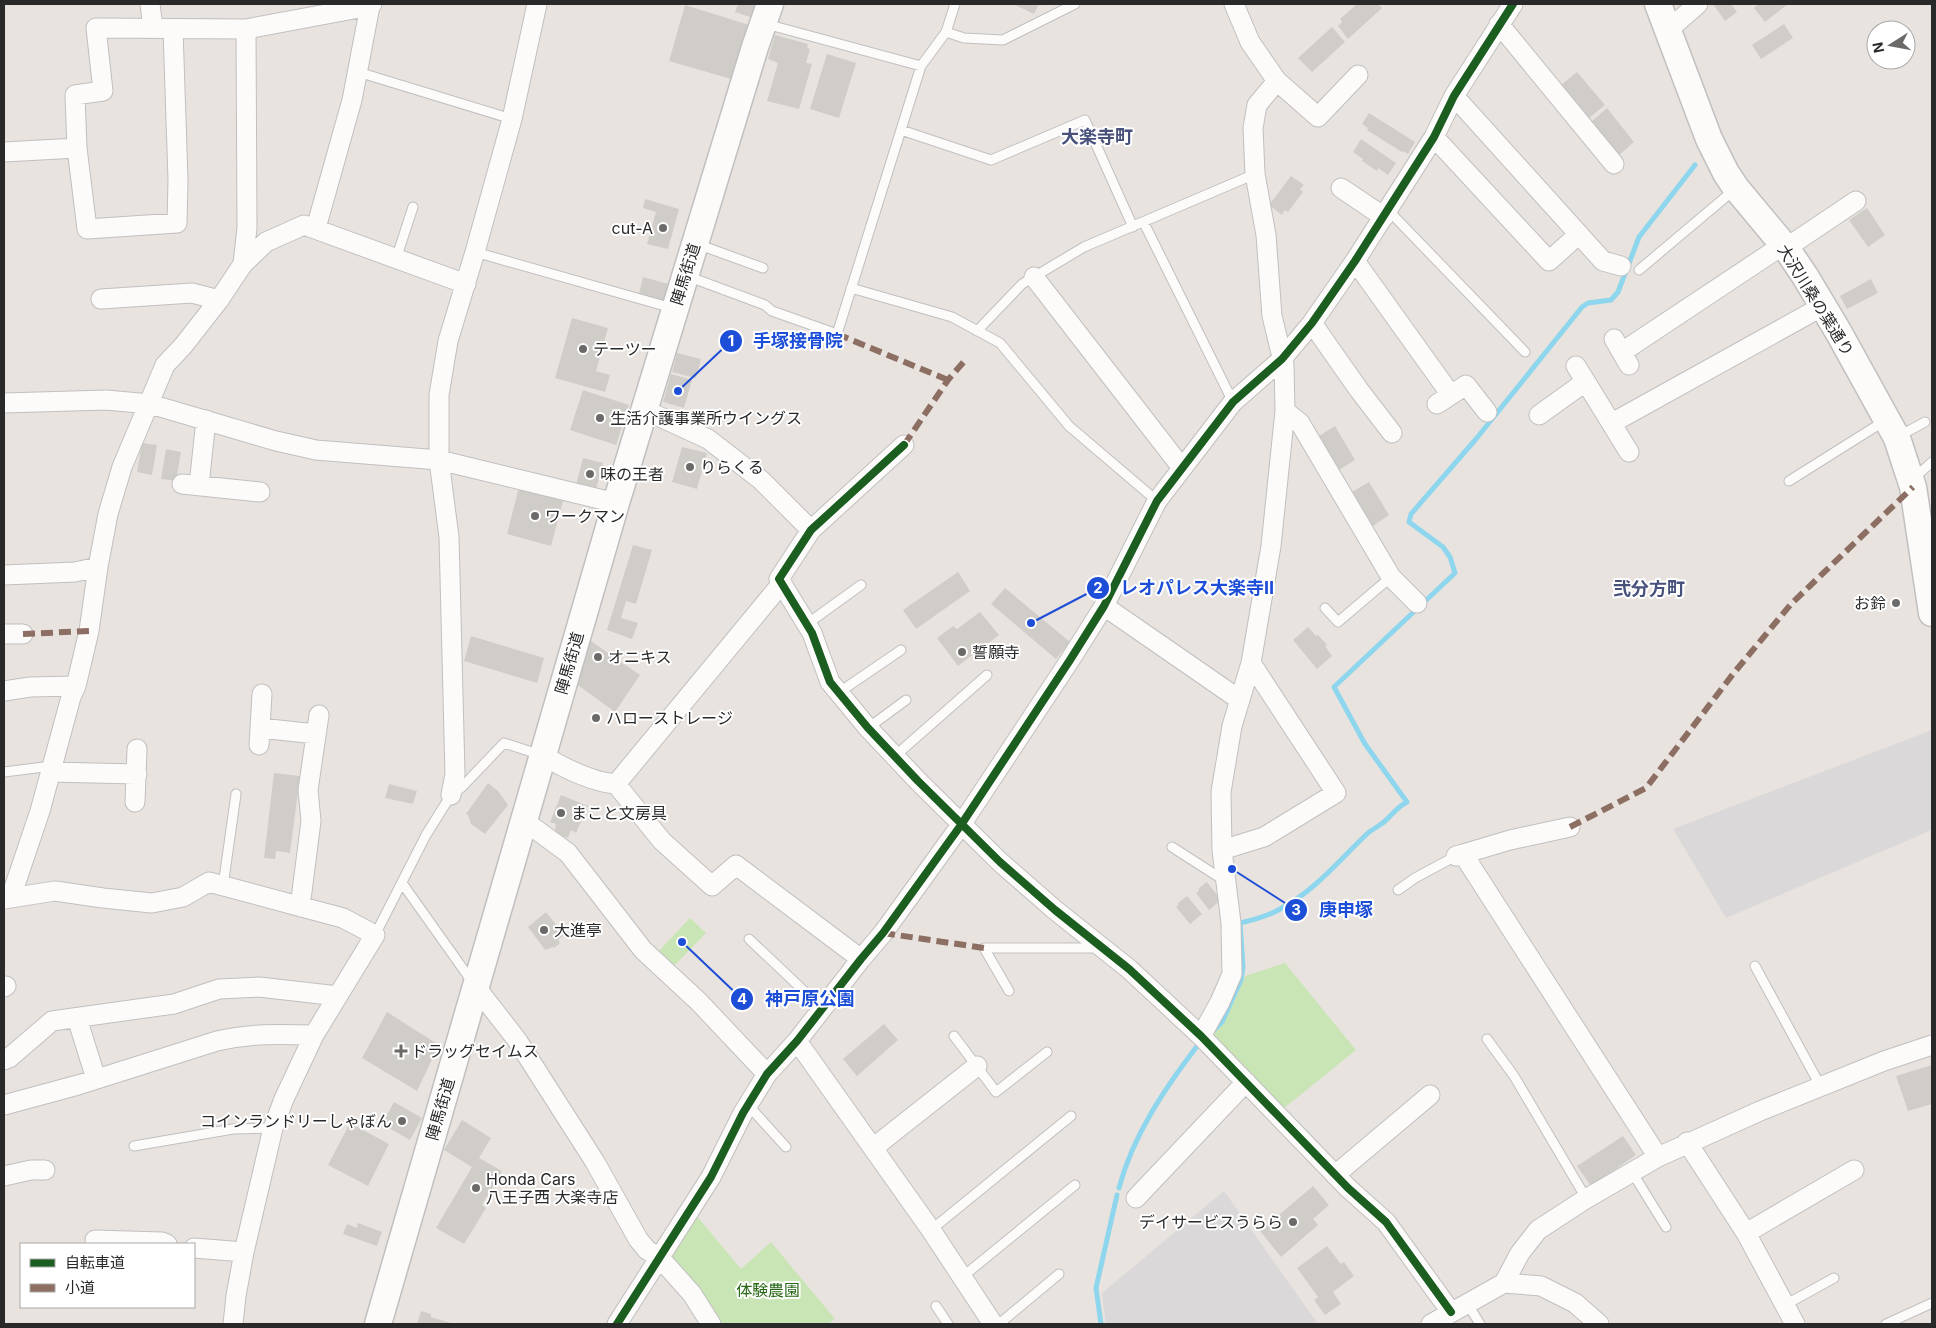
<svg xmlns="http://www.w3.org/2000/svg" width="1936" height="1328" viewBox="0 0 1936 1328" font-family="Inter,'Noto Sans JP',sans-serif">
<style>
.industrial{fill:#dbd8da}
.green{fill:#c9e5b5}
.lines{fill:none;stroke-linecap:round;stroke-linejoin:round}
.stream{stroke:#8ed6ed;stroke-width:5}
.building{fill:#d0cdc9}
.lane-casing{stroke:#c1bfc0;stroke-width:11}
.street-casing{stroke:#c1bfc0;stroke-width:21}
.secondary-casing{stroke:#c1bfc0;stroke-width:29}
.lane{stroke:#fcfbfa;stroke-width:9}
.street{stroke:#fcfbfa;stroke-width:19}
.secondary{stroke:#fcfbfa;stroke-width:26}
.quiet{stroke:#8d6e63;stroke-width:6;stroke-dasharray:12 6;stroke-linecap:butt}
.cycleway-casing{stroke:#fff;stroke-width:11}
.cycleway{stroke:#1b5e20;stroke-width:8}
.poi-dot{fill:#6c6a68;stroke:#fff;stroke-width:2}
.labels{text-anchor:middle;stroke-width:4;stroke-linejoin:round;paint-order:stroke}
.poi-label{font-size:16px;fill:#292929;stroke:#fff;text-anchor:start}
.street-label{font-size:16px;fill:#292929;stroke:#fff}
.park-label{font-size:16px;fill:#286916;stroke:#fff}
.neighbourhood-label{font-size:18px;font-weight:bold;fill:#47517b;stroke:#fff}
.leader{fill:none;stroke:#1d4ed8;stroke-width:2}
.callout-dot{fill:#1d4ed8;stroke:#fff;stroke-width:2}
.mark-label{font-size:15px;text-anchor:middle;font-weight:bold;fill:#fff}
.callout-label{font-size:18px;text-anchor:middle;font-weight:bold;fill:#1d4ed8;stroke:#fff;stroke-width:4;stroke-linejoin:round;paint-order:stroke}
</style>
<rect width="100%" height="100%" fill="#e8e3de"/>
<path class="industrial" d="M1932,730v100l-206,88 -53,-89z
M1224,1191l94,133h-212l-4,-31z"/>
<path class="green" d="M690,918l16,15 -32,33 -15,-15z
M1285,963l71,87 -73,59 -70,-75c16,-17 23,-37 32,-58z
M691,1209l50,60 30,-27 64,77 -7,5h-111l-57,-66z"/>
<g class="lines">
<path class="stream" d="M1213,1031l9,-9 19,-42 2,-13 -3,-44c14,-3 28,-7 40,-14 35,-18 60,-50 88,-76 5,-4 11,-7 16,-11 8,-7 13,-15 23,-20l-42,-58 -31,-57 121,-114 -5,-16 -7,-10 -34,-25 2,-8 65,-75 106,-132 6,-4 23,-3 7,-8 21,-55 56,-72
M1119,1188c14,-53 46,-100 79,-143
M1101,1324l-5,-36 21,-93"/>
</g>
<path class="building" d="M738,4h23l-5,15 -21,-7z
M1013,4h26l-5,10z
M1357,4h21l4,4 -34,31 -10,-13 4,-4 -2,-3z
M1713,4h18l6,8 -12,9z
M1758,4h30l-23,18 -11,-14z
M685,5l64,20 -18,54 -62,-18z
M1784,24l9,14 -32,21 -9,-14z
M1332,27l13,15 -33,30 -14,-14z
M775,35l33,9 -1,4 3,1 -4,14 6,1 -13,45 -32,-8 11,-38 -10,-4z
M827,54l29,9 -17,55 -29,-9z
M1577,72l28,33 -17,14 -27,-34z
M1607,108l27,34 -16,14 -27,-34z
M1369,113l46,29 -7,12 -5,-3 -1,1 -35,-22 1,-2 -6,-4z
M1361,139l35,24 -8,12 -10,-7 -1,3 -15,-10 1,-2 -10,-7z
M1291,176l13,9 -4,4 3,3 -15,20 -3,-2 -3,5 -13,-10z
M645,199l34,10 -11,40 -21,-5 9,-32 -13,-4z
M1867,208l18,27 -17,12 -19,-27z
M643,277l29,8 -4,17 -29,-8z
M1871,279l7,14 -31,16 -7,-13z
M572,318l36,10 -12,43 14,4 -5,17 -50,-14z
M677,353l24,6 -5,19 -24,-6z
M671,374l21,6 -8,28 -21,-6z
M583,390l46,15 -13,40 -46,-15z
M1335,426l20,34 -16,10 -20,-34z
M142,443l15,2 -5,30 -15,-3z
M682,447l25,6 -10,36 -25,-7z
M166,449l15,3 -5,29 -15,-2z
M583,458l20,5 -7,27 -20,-5z
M1369,482l20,33 -16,11 -21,-34z
M519,487l45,11 -13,48 -44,-12z
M633,545l19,5 -16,54 -10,-3 -5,17 17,5 -6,16 -25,-9z
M958,572l12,19 -54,38 -13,-19z
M1005,588l65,54 -14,17 -65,-55z
M980,612l19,23 -41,31 -21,-28 16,-12 4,3z
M1308,627l8,9 2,-1 9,10 -2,1 7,10 -15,13 -24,-29z
M471,636l73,22 -7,25 -73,-22z
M588,639l52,36 -25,37 -40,-29z
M274,773l26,3 -10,77 -14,-2 -1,8 -11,-1z
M488,783l10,8 10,14 -23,29 -14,-10 -3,-9 -2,-1z
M389,784l28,7 -4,13 -28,-6z
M561,795l27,11 -12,27 -5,-3 -3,8 -11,-4 -2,-5 1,-5 -6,-2z
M1207,882l14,18 -12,10 -13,-17 3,-2 -1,-2z
M1187,896l15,18 -12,10 -14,-17 3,-2 -2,-1z
M546,912l18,23 -6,5 2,3 -6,5 -1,-1 -8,3 -17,-23z
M387,1012l52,33 -22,46 -55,-33z
M884,1024l14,16 -41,36 -14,-17z
M1932,1065v39l-24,7 -12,-35z
M394,1102l28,16 -12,22 -28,-16z
M462,1120l29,18 -12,20 23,13 -20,34 4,3 -22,36 -28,-16 36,-61 -28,-17z
M350,1123l39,21 -21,42 -40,-21z
M1623,1136l13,19 -45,31 -14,-20z
M1313,1186l16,19 -16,14 5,6 -37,32 -21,-26z
M358,1223l24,9 -5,14 -34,-12 4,-10 10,4z
M1327,1246l14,18 3,-2 10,14 -21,16 8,12 -16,11 -11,-15 4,-3 -21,-29z
M421,1311l10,3v3l23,7h-37z"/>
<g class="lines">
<defs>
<path id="lane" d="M766,24l155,42
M946,32l18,6 39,2 72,-36
M358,72l154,47
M901,130l90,30 94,-40 48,107
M1388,210l137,142
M1144,223l89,179
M697,244l66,24
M475,252l197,56
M396,259l17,-52
M1639,270l95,-80
M687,276l78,29 7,6 65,23 84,-268 25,-34 9,-28
M851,288l101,29 48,26 69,83 88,75
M977,331l45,-47 62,-37 171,-73
M1899,436l26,-14
M1913,479l19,-17
M1789,481l97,-61
M1325,608l13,14 53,-45
M807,624l54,-39
M838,693l63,-43
M868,728l38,-28
M895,756l92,-81
M4,772l48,-6
M1172,847l53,34
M402,883l71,100
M223,886l13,-92
M1398,890l17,-12 41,-22
M375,935l51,-100 25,-40 11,-8 42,-44 37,12
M749,939l74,70
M1755,966l66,121
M1009,991l-25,-43h116
M954,1036l42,56 51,-40
M1487,1039l27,37 72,122
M748,1105l38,42
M134,1146l99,-17 40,-1
M1632,1172l34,55
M931,1230l140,-114
M961,1278l114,-93
M1467,1303l13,21
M1785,1305l49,-27
M936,1306l12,18
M999,1324l60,-50
M1886,1324l46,-21"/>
<path id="street" d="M150,4l3,24
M1499,24l115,140
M1668,30l30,-26
M1277,81l41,36 40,-42
M1454,96l149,165 18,5
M1434,137l115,124 30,-27
M77,148l10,81 90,-6 1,-43 -5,-151
M4,152l73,-4 -2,-53 28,-4 -7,-63 150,1 124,-23 2,-2
M1341,188l43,29
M316,228l36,-128 18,-94
M1786,248l70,-47
M1355,261l96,134
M243,264l23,-22 38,-17 162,59
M1034,277l148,191
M101,299l91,-6 27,7
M1312,323l47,67 33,43
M1614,339l15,26
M1622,352l161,-107
M1576,366l53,86
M4,403l102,-3 44,4 126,37 40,9 123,10 177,43
M1437,404l29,-19 21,27
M645,410l63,29 53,41 50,50
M1285,411l15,12 91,154 26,26
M1539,415l46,-33
M1612,423l211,-117
M904,445l-93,85 -32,49 33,54 18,49 38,46 50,53 82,81 55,48 74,59 72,67 147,152 38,34 65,90
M182,484l78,8
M199,485l7,-65
M4,575l71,-3 23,-5
M1104,606l136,94
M4,634h19
M4,691l26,-4 46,-1
M260,728l56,6
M259,745l3,-51
M542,755c22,13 49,27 74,29l166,-201
M50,772l87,2
M616,784l46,57 50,45 24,-21 125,94
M451,795l4,-21 -6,-237 -10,-77v-65l9,-54 27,-89 37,-133 25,-115
M135,802l2,-53
M523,820l45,33 75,97 56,52 68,72
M1222,850l42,-13 72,-44 -85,-130
M1463,854l47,-14 60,-13
M1456,856l7,-2 195,303
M13,896l1,-8 26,-77 31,-114 5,-11 13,-55 9,-64 10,-53 14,-47 43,-102 18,-19 36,-46 24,-36 4,-36 -1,-199
M4,899l51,-8 48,7 49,5 31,-6 26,-15 134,36 32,17 -61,100 -30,64 -11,29 -29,124 -8,44 -3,28
M300,907l11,-86 -3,-31 11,-75
M475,986l42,54 78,122 43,77 9,11 13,8 32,36 19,30
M4,987l2,-1
M77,1018l19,61
M1201,1036l19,-34 12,-28 -1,-51 -9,-73 -1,-58 11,-66 19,-63 20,-117 14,-135 -1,-46 -12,-49 -6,-81 -11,-61 -2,-46 4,-23 20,-24 -27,-39 -16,-38
M797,1041l134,189 62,94
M4,1060l5,-2 43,-37 122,-17 45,-15 40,-2 79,9
M4,1105l74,-20 139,-44c34,-8 63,-7 97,-6
M1687,1142l59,91 49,91
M873,1148l104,-82
M1335,1175l95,-80
M4,1176l27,-6h14
M1136,1198l110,-116
M1746,1233l108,-63
M95,1240l67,2 5,2
M194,1248l50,4
M1504,1283l16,-30 18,-23 46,-30 74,-43 102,-46 124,-50 48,-16
M617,1324l94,-147 32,-64 24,-39 30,-33 64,-82 22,-26 78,-108 109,-165 34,-54 53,-105 76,-99 49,-43 30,-36 43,-62 79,-124 20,-41 59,-92
M1431,1324l73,-41 37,3 34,17 24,21"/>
<path id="secondary" d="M1658,4l51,135 17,34 10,15 50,60 19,28 34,57 58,105 16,49 19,126
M378,1324l238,-821 139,-456 15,-43"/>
</defs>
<use href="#lane" class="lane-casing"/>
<use href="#street" class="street-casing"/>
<use href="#secondary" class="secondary-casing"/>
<use href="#lane" class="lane"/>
<use href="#street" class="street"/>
<use href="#secondary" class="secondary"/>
<path class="quiet" d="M837,334l111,46
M904,445l44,-65 19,-22
M23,634l66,-3
M1570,827l76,-39 87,-114 58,-70 122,-117
M883,933l101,15"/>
<defs>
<path id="cycleway" d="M904,445l-93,85 -32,49 33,54 18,49 38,46 50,53 82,81 55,48 74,59 72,67 147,152 38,34 65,90
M617,1324l94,-147 32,-64 24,-39 30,-33 64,-82 22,-26 78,-108 109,-165 34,-54 53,-105 76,-99 49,-43 30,-36 43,-62 79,-124 20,-41 59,-92"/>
</defs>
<use href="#cycleway" class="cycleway-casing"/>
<use href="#cycleway" class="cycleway"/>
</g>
<g class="poi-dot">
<circle cx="663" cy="228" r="5"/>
<circle cx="583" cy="349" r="5"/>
<circle cx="600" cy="418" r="5"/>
<circle cx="690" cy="467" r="5"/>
<circle cx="590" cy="474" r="5"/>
<circle cx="535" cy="516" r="5"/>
<circle cx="1896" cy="603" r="5"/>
<circle cx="962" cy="652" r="5"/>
<circle cx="598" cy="657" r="5"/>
<circle cx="596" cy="718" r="5"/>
<circle cx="561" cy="813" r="5"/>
<circle cx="544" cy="930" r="5"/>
<path d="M398.5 1043.5h5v5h5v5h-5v5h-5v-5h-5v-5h5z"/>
<circle cx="402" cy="1121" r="5"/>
<circle cx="476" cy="1188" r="5"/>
<circle cx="1293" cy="1222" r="5"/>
</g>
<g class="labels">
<g class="poi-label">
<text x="653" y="234" text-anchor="end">cut-A</text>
<text x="593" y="355">テーツー</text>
<text x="610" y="424">生活介護事業所ウイングス</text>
<text x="700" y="473">りらくる</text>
<text x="600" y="480">味の王者</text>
<text x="545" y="522">ワークマン</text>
<text x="1886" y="609" text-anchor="end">お鈴</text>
<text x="972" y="658">誓願寺</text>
<text x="608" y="663">オニキス</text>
<text x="606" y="724">ハローストレージ</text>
<text x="571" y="819">まこと文房具</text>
<text x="554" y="936">大進亭</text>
<text x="411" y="1057">ドラッグセイムス</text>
<text x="392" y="1127" text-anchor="end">コインランドリーしゃぼん</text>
<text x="486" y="1185">Honda Cars<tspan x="486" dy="18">八王子西 大楽寺店</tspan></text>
<text x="1283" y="1228" text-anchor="end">デイサービスうらら</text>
</g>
<g class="street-label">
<text transform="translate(685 274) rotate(-73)" y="6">陣馬街道</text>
<text transform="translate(1816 300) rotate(58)" y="6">大沢川桑の葉通り</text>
<text transform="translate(569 663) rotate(-74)" y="6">陣馬街道</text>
<text transform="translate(440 1109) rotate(-74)" y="6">陣馬街道</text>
</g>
<g class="park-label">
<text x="768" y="1296">体験農園</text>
</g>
<g class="neighbourhood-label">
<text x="1097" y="143">大楽寺町</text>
<text x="1649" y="595">弐分方町</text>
</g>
</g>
<path class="leader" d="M678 391L731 341M1031 623L1098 588M1232 869L1296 910M682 942L742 999"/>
<g class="callout-dot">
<circle cx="678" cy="391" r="5"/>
<circle cx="1031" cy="623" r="5"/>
<circle cx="1232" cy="869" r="5"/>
<circle cx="682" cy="942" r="5"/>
<circle cx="731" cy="341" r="12"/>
<circle cx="1098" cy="588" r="12"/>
<circle cx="1296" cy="910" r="12"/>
<circle cx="742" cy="999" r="12"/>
</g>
<g class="mark-label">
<text x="731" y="346">1</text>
<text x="1098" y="593">2</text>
<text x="1296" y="915">3</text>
<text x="742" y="1004">4</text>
</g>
<g class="callout-label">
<text x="798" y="347">手塚接骨院</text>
<text x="1197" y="594">レオパレス大楽寺Ⅱ</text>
<text x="1346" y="916">庚申塚</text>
<text x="810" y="1005">神戸原公園</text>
</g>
<rect width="1936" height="1328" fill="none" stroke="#292929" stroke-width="10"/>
<rect x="20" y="1243" width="175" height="65" fill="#ffffff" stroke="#a9a9a9"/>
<rect x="30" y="1259" width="25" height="8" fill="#1b5e20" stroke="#a9a9a9"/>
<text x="65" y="1268" font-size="15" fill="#292929">自転車道</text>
<rect x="30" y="1284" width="25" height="8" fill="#8d6e63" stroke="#a9a9a9"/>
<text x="65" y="1293" font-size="15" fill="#292929">小道</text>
<g transform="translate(1891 45) rotate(259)"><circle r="24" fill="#ffffff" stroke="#a9a9a9"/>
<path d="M0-4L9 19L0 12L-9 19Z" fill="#6c6a68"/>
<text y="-8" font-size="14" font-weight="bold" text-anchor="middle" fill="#292929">N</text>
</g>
</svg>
